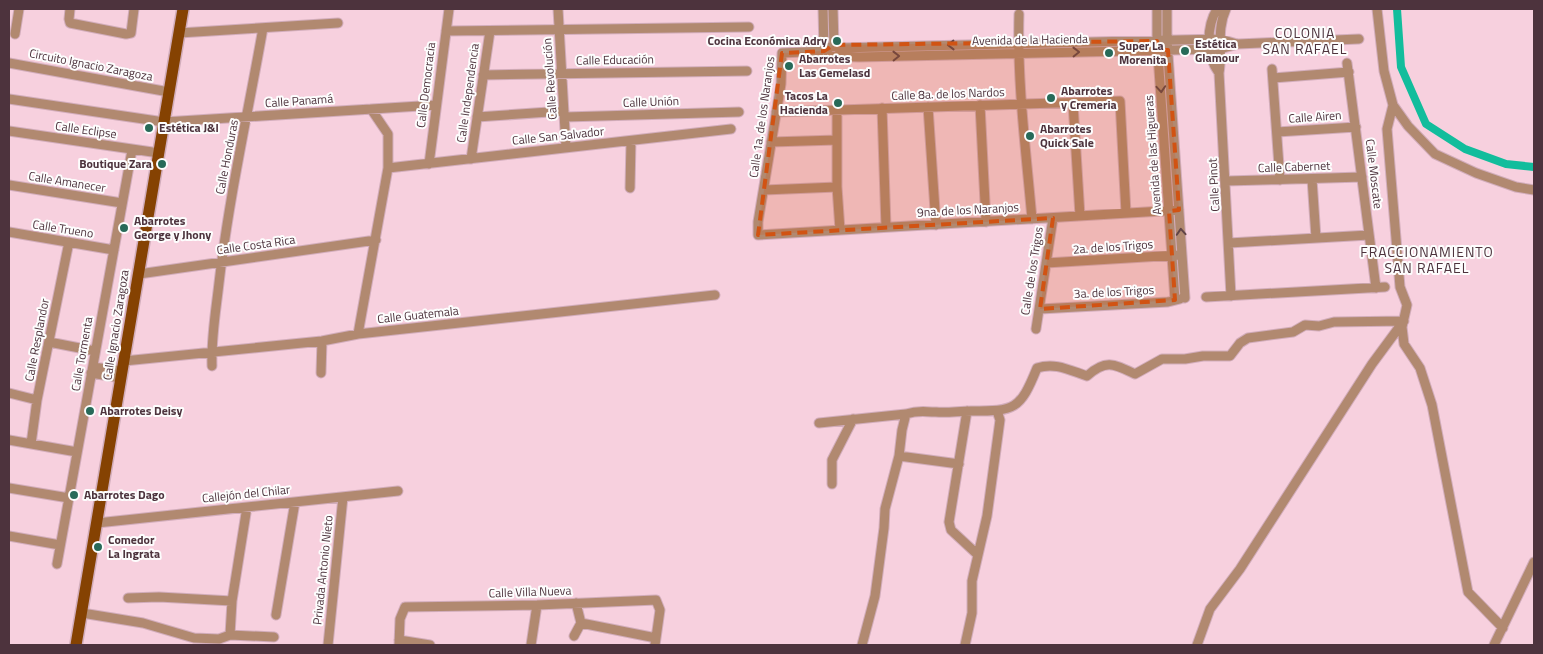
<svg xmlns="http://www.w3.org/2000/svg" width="1543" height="654" viewBox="0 0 1543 654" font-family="'Titillium Web',sans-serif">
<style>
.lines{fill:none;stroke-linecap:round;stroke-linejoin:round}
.canal{stroke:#12bd9c;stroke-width:8}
.minor-casing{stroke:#d2adbb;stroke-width:11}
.major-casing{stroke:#d2adbb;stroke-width:14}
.minor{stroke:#b18970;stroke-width:9}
.major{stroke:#854202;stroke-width:11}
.oneway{stroke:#614447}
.marked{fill:#d15313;fill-opacity:0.2;stroke:#d15313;stroke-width:4;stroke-dasharray:10 6;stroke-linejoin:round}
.poi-dot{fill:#286a59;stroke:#fdfdfd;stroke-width:2}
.labels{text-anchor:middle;stroke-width:4;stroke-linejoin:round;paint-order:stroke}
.street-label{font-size:12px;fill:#4d333d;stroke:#fdfdfd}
.poi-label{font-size:12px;font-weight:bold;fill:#4d333d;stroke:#fdfdfd;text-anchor:start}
.neighbourhood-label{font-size:14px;letter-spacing:1px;fill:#4d333d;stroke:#fdfdfd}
</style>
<rect width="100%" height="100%" fill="#f7d0de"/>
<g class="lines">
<path class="canal" d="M1397,9l4,58 25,57 39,25 41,15 28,3"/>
<defs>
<path id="minor" d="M70,9l-1,10 1,4 56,11 5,-1 3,-24
M558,9l8,139
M823,9l1,42
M833,9l1,36
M1157,9v32l18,259
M1167,9v31l18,258
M1217,9c-11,18 -11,47 2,64
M1226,9c-10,21 -3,42 -7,64l12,223
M1377,9l7,62 9,34 15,21 27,28 41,19 40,14 18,3
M1019,14c-2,69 7,137 13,205
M446,31l303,-4
M179,33l159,-10
M15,34l4,-25
M834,45l-10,6 -42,2 -1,31 -23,138v13l421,-25
M834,45l4,3 382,-9 17,5
M824,51l5,5 30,1 361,-8 18,-5 121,-5
M9,63l160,29
M1347,63l29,225
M1272,69l8,111
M483,75l264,-4
M1273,78l76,-6
M9,99l155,23 272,-17
M1073,103l7,113
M980,105l6,117
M1393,105l-6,24 13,158 7,18 -5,22 2,17 16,24 12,37 36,187 35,36
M928,107l8,118
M882,108l4,119
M837,110v77l3,43
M776,112l344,-11 6,112
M477,117l87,-6
M565,117l174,-5
M9,131l150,22
M1277,132l79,-5
M771,142l66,-2
M471,159l19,-128
M429,164l20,-155
M388,168l343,-39
M1312,179l4,59
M1226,181l136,-4
M9,185l113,18
M630,188l1,-47
M764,190l73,-3
M9,232l105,18
M1229,243l140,-8
M1046,263l132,-8
M139,274l237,-34
M1206,297l179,-10
M1040,309l128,-7 12,-3
M1036,329l17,-111
M358,334l30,-166v-34l-17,-25
M49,342l46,9
M124,361l198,-20 36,-7 357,-39
M212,366c-1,-28 4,-56 7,-83 10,-86 29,-170 44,-255
M93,367l29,4
M91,373l30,5
M321,373l1,-32
M9,393l28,7
M967,411l-18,111 2,8 27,25
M819,423l87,-9
M9,440l68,12
M31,444l6,-44 32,-158
M899,456l60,8
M832,484v-24l21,-41
M9,488l60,10
M97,523l301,-32
M9,536l51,9
M57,564l75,-414
M128,598l31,-1 73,4
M576,603l5,20
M82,613l61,10 51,15 25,1 11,-4 44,2
M276,615l19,-113
M581,623l75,15
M230,635l2,-34 15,-94
M574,636l7,-13
M399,640l31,5
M328,645l15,-148
M399,645l1,-26 5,-12 132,-2 119,-5 4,10 -5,35
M531,645l6,-40
M862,645l13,-49 9,-68 1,-19 14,-53 3,-26 4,-16c13,-4 17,-2 30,-2 12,1 23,-1 35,-1 44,0 49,-1 66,-43 18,-6 32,2 50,8 19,-17 27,-12 48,-2l27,-15h23l18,-3h27l10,-13 8,-5 45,-6 12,-7 14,1 15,-4 70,-1
M965,645l7,-32v-32l15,-65 13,-96 -3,-9
M1197,645l13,-36 30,-40 132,-205 31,-42
M1494,645l40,-83"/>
<path id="major" d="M76,645l107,-636"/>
</defs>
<use href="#minor" class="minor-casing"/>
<use href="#major" class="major-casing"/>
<use href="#minor" class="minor"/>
<use href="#major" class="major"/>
</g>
<defs><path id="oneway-chevron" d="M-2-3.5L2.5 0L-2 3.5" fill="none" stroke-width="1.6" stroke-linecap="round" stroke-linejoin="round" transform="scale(1.25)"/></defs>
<g class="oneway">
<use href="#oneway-chevron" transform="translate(951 45) rotate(179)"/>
<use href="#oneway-chevron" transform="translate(1076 52) rotate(-1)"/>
<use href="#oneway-chevron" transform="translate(896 56) rotate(-1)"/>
<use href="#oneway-chevron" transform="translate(1161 89) rotate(86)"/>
<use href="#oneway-chevron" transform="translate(1181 232) rotate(-94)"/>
</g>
<path class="marked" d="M1157,41l1,9h10l11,160 -10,1 6,89 -135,9 13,-91 -295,17 24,-182 42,-2 10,-6z"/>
<g class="poi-dot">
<circle cx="837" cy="41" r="5"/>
<circle cx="1185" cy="51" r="5"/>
<circle cx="1109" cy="53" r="5"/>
<circle cx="789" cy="66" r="5"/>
<circle cx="1051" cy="98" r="5"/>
<circle cx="838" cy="103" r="5"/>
<circle cx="149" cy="128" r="5"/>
<circle cx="1030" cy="136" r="5"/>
<circle cx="162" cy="164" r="5"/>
<circle cx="124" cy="228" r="5"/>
<circle cx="90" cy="411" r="5"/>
<circle cx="74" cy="495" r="5"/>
<circle cx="98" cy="547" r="5"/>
</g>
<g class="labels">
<g class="street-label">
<text transform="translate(1030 40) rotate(-1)" y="4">Avenida de la Hacienda</text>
<text transform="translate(615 60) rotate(-1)" y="4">Calle Educación</text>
<text transform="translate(91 65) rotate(11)" y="4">Circuito Ignacio Zaragoza</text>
<text transform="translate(550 79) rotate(-94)" y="4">Calle Revolución</text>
<text transform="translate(426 85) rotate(-83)" y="4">Calle Democracia</text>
<text transform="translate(468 93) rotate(-82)" y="4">Calle Independencia</text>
<text transform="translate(948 94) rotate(-2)" y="4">Calle 8a. de los Nardos</text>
<text transform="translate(299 101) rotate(-4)" y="4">Calle Panamá</text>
<text transform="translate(651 102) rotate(-2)" y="4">Calle Unión</text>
<text transform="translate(762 117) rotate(-82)" y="4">Calle 1a. de los Naranjos</text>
<text transform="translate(1315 117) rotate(-4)" y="4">Calle Airen</text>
<text transform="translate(86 130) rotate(8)" y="4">Calle Eclipse</text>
<text transform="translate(558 136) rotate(-6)" y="4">Calle San Salvador</text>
<text transform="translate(1153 155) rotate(-94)" y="4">Avenida de las Higueras</text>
<text transform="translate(227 157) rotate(-79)" y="4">Calle Honduras</text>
<text transform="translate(1294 167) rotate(-2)" y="4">Calle Cabernet</text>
<text transform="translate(1374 174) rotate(83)" y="4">Calle Moscate</text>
<text transform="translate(67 182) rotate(9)" y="4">Calle Amanecer</text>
<text transform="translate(1214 185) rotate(-93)" y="4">Calle Pinot</text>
<text transform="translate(968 210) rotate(-3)" y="4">9na. de los Naranjos</text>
<text transform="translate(63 229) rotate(9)" y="4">Calle Trueno</text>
<text transform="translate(256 245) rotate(-8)" y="4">Calle Costa Rica</text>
<text transform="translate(1113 247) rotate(-4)" y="4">2a. de los Trigos</text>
<text transform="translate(1032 271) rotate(-81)" y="4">Calle de los Trigos</text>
<text transform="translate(1114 292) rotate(-3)" y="4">3a. de los Trigos</text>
<text transform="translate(418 315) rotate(-6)" y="4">Calle Guatemala</text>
<text transform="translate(116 325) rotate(-81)" y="4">Calle Ignacio Zaragoza</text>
<text transform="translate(37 340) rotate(-79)" y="4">Calle Resplandor</text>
<text transform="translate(82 354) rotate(-80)" y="4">Calle Tormenta</text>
<text transform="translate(246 494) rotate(-6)" y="4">Callejón del Chilar</text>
<text transform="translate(323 570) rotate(-84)" y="4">Privada Antonio Nieto</text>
<text transform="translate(530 592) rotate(-2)" y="4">Calle Villa Nueva</text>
</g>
<g class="poi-label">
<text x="827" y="45" text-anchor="end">Cocina Económica Adry</text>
<text x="1195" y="48">Estética<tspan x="1195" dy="14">Glamour</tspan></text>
<text x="1119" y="50">Super La<tspan x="1119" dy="14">Morenita</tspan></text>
<text x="799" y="63">Abarrotes<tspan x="799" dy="14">Las Gemelasd</tspan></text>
<text x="1061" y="95">Abarrotes<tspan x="1061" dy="14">y Cremeria</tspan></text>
<text x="828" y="100" text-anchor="end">Tacos La<tspan x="828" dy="14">Hacienda</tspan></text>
<text x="159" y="132">Estética J&amp;l</text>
<text x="1040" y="133">Abarrotes<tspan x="1040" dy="14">Quick Sale</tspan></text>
<text x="152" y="168" text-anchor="end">Boutique Zara</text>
<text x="134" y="225">Abarrotes<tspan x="134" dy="14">George y Jhony</tspan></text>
<text x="100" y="415">Abarrotes Deisy</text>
<text x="84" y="499">Abarrotes Dago</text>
<text x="108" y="544">Comedor<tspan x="108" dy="14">La Ingrata</tspan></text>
</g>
<g class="neighbourhood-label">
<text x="1305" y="38">COLONIA<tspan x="1305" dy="16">SAN RAFAEL</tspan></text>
<text x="1427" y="257">FRACCIONAMIENTO<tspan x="1427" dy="16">SAN RAFAEL</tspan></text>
</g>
</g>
<rect width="1543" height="654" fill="none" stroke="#4d333d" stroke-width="20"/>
</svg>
